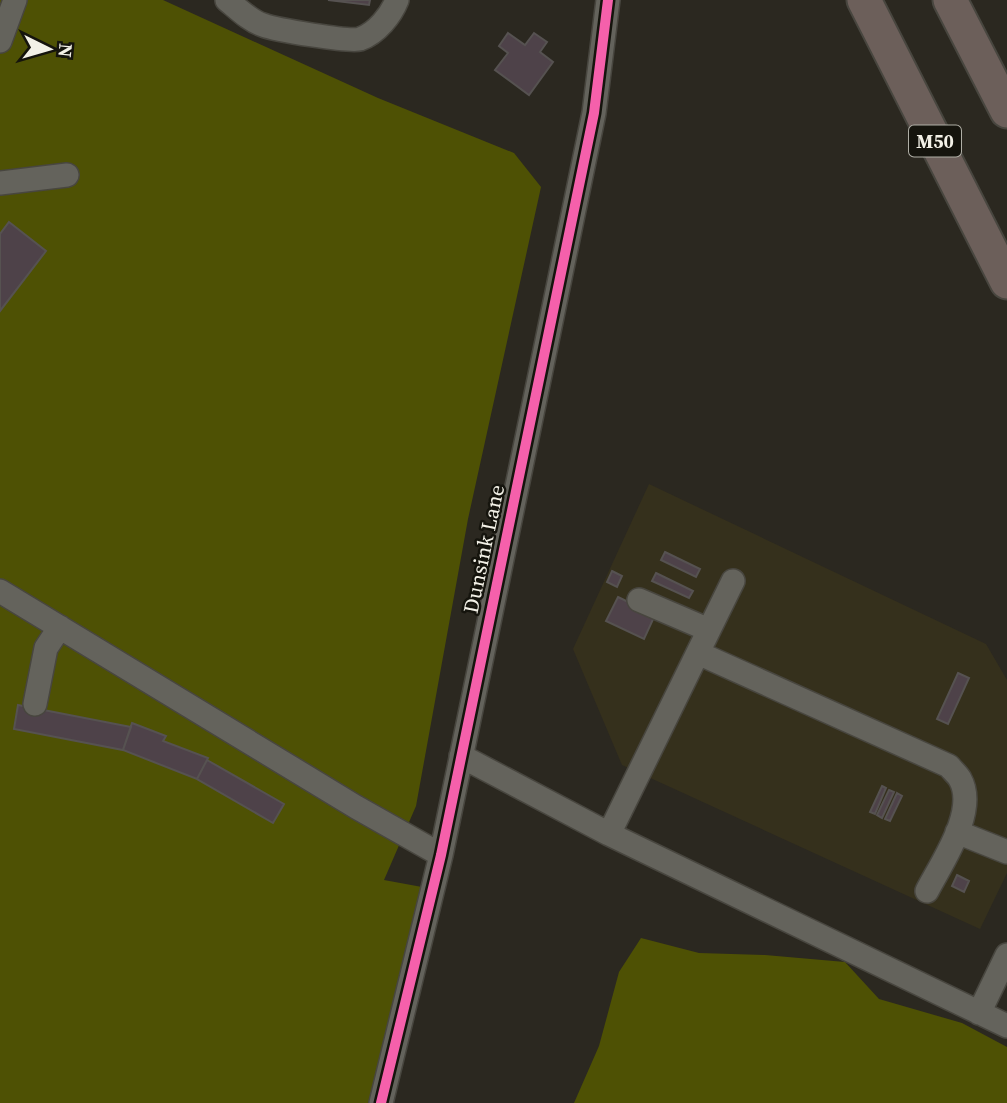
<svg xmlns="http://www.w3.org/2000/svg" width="1007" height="1103" viewBox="0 0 1007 1103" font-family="'Source Serif 4',serif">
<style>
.built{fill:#35301c}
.green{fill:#4e5104}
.building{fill:#4e4249;stroke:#565251;stroke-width:2}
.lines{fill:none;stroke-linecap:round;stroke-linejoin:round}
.minor-casing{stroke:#48463f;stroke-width:26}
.highway-casing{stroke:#48463f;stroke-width:37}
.minor{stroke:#64635c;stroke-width:23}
.highway{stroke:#6c5f5a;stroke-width:33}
.cycleway-casing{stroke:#15140d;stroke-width:15}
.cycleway{stroke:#f560ab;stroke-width:10}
.labels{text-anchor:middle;stroke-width:5;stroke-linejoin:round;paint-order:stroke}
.shield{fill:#15140d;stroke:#b0afa6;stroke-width:2}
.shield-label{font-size:19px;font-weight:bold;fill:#f3f1e7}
.street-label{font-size:21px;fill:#f3f1e7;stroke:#15140d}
</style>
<rect width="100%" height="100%" fill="#2b2820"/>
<path class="built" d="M649,484l337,160 21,36v193l-27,56 -358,-164 -49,-116z"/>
<path class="green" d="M0,0h163l215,98 136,55 27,34 -73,332 -52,287 -32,74 38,7 -51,216h-371z
M641,938l58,15 66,2 80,7 34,37 83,24 45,24v56h-433l25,-57 20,-74z"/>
<path class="building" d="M328,0h42l-1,5z
M508,33l17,12 9,-12 13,9 -7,10 13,10 -24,33 -34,-25 13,-17 -9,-7z
M9,222l37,29 -46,60v-77z
M665,552l35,17 -4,8 -35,-17z
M612,571l10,5 -5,11 -10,-5z
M656,573l37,18 -4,7 -37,-17z
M618,597l37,18 -11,24 -38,-18z
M958,673l11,5 -21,46 -11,-5z
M18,705l113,22 -8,23 -109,-21z
M132,723l34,13 -3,5 45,17 -11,21 -74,-29z
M207,760l77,44 -11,19 -76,-44z
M882,786l4,2 -11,26 -5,-2z
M889,790l5,2 -12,26 -5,-3z
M897,793l5,3 -12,25 -5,-2z
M957,875l12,6 -5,11 -12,-6z"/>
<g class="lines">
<defs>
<path id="minor" d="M227,0c10,8 23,21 36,25 13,5 86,17 97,14 17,-6 31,-24 37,-39
M0,41l15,-41
M0,183l67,-8
M0,591l356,216 85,48
M639,600l70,30
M698,653l251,113c3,4 8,8 11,13 18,32 -18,83 -33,112
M35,704l11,-56 14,-21
M461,756l148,78 398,192
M957,832l50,20
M609,834l124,-253
M979,1013l28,-58
M381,1103l60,-248 153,-742 14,-113"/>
<path id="highway" d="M864,0l143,282
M950,0l57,111"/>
</defs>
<use href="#minor" class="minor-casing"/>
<use href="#highway" class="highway-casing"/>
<use href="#minor" class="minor"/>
<use href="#highway" class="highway"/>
<defs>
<path id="cycleway" d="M381,1103l60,-248 153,-742 14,-113"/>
</defs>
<use href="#cycleway" class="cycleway-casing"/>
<use href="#cycleway" class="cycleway"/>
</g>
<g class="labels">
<rect class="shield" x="909" y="125.5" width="52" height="31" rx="5"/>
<g class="shield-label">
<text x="935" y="148">M50</text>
</g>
<g class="street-label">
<text transform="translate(484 549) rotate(-78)" y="7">Dunsink Lane</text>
</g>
</g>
<g transform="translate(49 49) rotate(95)" stroke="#15140d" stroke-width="5" paint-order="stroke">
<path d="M0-5L12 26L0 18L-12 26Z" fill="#f3f1e7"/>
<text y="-10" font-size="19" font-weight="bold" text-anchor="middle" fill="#f3f1e7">N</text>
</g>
</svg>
